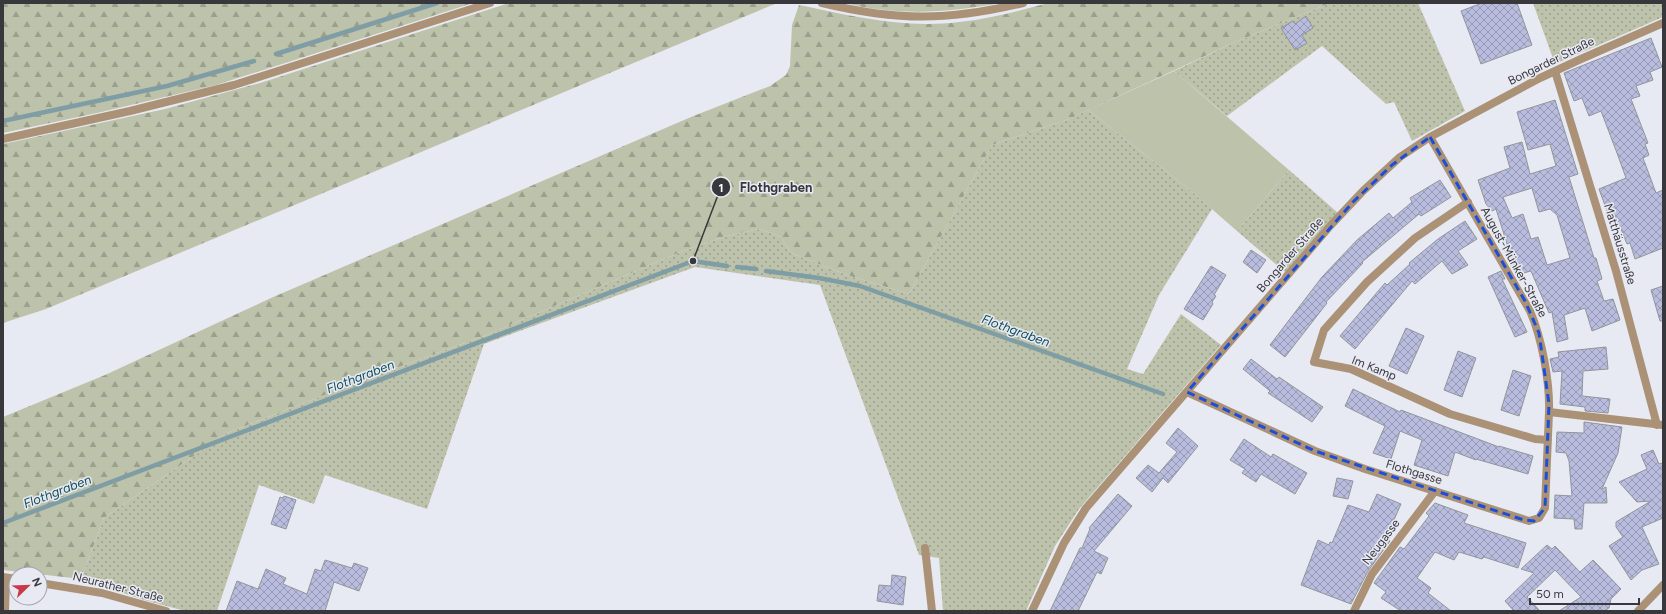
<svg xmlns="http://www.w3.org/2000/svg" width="1666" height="614" viewBox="0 0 1666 614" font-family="Figtree,sans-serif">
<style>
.grass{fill:url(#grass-dots)}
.forest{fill:url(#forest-firs)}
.garden{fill:#bdc2ab}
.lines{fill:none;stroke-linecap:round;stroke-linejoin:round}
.stream{stroke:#7f9da5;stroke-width:4.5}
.building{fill:url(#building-cross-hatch);stroke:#93949c;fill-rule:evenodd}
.service{stroke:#ab9277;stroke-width:8}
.minor{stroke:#ab9277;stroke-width:8}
.tertiary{stroke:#ab9277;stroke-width:8}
.marked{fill:none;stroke:#1d4ed8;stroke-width:3;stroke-dasharray:8 5;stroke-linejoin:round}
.labels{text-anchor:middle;stroke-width:3;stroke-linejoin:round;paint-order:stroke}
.street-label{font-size:12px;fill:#38383c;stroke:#e8eaf3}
.water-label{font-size:13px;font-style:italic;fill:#114e59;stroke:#e8eaf3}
.leader{fill:none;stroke:#38383c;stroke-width:1.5}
.callout-dot{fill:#38383c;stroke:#e8eaf3;stroke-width:1.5}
.mark-label{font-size:12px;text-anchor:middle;font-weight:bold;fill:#fff}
.callout-label{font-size:13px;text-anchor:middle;font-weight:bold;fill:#38383c;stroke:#e8eaf3;stroke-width:3;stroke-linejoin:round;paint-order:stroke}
</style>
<defs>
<pattern id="grass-dots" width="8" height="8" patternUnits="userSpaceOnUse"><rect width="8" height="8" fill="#bdc2ab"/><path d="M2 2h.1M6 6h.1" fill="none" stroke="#9b9f8c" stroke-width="1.8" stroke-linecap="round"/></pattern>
<pattern id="forest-firs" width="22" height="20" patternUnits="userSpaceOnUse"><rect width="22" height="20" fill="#bdc2ab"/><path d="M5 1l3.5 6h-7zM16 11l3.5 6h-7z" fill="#9b9f8c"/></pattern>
<pattern id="building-cross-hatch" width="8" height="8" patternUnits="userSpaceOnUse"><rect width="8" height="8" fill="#b8bcdd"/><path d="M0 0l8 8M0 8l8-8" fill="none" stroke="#979ab4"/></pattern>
</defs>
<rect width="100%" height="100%" fill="#e8eaf3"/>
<path class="grass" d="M1330,3h88l47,108 -53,30 -18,-39 -8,2 -64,-58 -95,70 -53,-45 59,-28z
M1533,3h130v14l-108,47z
M1088,110l102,80 22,19 -53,86 -32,74 16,5 38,-60 40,31 -142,164 -24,37 -29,65h-83l-4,-53 -20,-3 -99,-270 -125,-18 -211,77 -57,165 -102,-34 -11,29 -55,-19 -42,126h-32l-41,-11 -63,-21 23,-61 123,-85 141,-55 116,-42 199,-85 44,-15 32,-7 22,8 10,16 56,22 62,19 83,-149 77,-26z
M1289,170l49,43 -53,59 -48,-41z"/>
<path class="forest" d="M3,3h470l-257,82 -119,28 -94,20z
M509,3h268l-731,306 -43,14v-179l162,-35 95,-26z
M845,3h155c-51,10 -104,13 -155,0z
M1048,3h282l-97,40 -164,76 -77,26 -83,149 -62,-19 -56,-22 -10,-16 -22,-8 -32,7 -44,15 -199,85 -116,42 -141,55 -123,85 -23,61 -78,-9v-153l102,-42 166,-77 420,-181 79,-31 16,-11 4,-9 2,-41 7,-20c53,11 106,24 160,17 30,-3 60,-11 89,-19z"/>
<path class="garden" d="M1174,71l115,99 -52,61 -47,-41 -102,-80z"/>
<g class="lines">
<path class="stream" d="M276,54l161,-51
M3,121l164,-35 87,-25
M737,267l19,2
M766,271l53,7 41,8 303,108
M3,523l690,-262 34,5"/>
</g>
<path class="building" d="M1482,3h35l15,42 -51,19 -20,-53z
M1306,16l7,12 -11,7 5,8 -12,7 -14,-22 12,-7 2,3z
M1651,38l11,29 -12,5 3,8 -17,6 4,10 -9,3 17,44 -3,1 4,11 -6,3 13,35 7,-3v58l-28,11 -5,-16 -3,1 -10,-25 -6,3 -12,-33 27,-11 -9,-25 -16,-42 -12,5 -7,-18 -8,3 -10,-28z
M1555,100l23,74 -9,3 25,81h2l6,21 -5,2 7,20 9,-2 7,21 -28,11 -7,-23 -21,7 4,24 -11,3 -5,-30 -3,1 -18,-42 -15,4 -5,-9 3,-1 -11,-17 5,-1 -12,-38 -4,2 -6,-7 -8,-24 32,-12 -6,-21 18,-5 8,32 26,-8 -6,-22 -22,6 -11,-38zM1532,188l7,24 11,-3 7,6 13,43 -23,7 -9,-28 -7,2 -8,-25 -11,4 -9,-21z
M1440,180l11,17 -30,19 -2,-2 -57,48 1,1 -37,39 1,1 -42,54 -15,-12 52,-68 35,-37 32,-27 4,5 19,-16 -2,-4z
M1465,221l12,18 -19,12 10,14 -16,9 -10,-13 -27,23 -3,-3 -57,68 -15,-13 45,-53 2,2 23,-21 -1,-1 29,-24z
M1251,250l15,10 -9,13 -14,-11z
M1211,266l15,9 -12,20 2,1 -4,6 1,2 -10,16 -19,-11z
M1501,271l4,8h-3l25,53 -12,5 -27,-60z
M1663,286v35h-3l-9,-31z
M1406,328l18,8 -17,38 -18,-8z
M1606,347l2,22 -25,2 -1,25 28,3 -2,14 -23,-2v-4l-25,-3 2,-33 -9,1 -3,-13 9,-2 -1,-5z
M1458,351l18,7 -14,39 -18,-7z
M1251,359l26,20 2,-2 44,30 -11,15 -44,-29 2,-2 -27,-22z
M1513,370l18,6 -12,40 -18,-6z
M1353,389l47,23 1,-2 98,37v-1l34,10 -5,18 -52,-15v1l-21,-8 -7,24 -34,-11 8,-25 -22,-9 -9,28 -18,-6 12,-27 -40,-20z
M1584,422l38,5 -4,26 -16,36 4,-2 1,16h-23l-2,26h-7l-1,-10 -20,-1 1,-23 17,1 -3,-35 -3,-8 -10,-1 1,-20 27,1z
M1178,428l20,18 -30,37 -5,-5 -11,14 -16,-14 12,-13 11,8 18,-21 -11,-9z
M1244,439l27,18 2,-3 34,19 -12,21 -34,-20 -5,8 -14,-9 3,-4 -15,-9z
M1653,450l6,14 4,-1v55l-21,9 17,37 -17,6 -11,10 -22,-34 14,-9 -7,-10v-5l35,-21 -14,1 -18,-20 28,-13 -6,-14z
M1337,478l16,3 -5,18 -15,-3z
M1118,494l14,12 -38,45 14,7 -7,16 -4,-2 -19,39h-28l30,-63h2l8,-19 -1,-1z
M1377,494l24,10 -15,34 4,3 -22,30 -17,33 -50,-19 17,-45 11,5 1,-3 2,1 16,-38 21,7z
M284,496l12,4 -10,29 -15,-5 9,-27 3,1z
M1435,503l33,12 -4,8 62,20 -8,25 -34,-11 -2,2 -23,-7 -5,8 -19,-8 -18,26 14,10 -3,5 23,18h-50l-20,-13 5,-6 -12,-9 26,-36 4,2 25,-33 -3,-3z
M1547,545l5,4 3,-3 25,26 13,-12 28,29 -10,10 -2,9 -5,3h-45l22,-14 -26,-27 -28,27 13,14h-26l-9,-10 29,-28 -13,-4z
M325,560l27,8 2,-5 14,5 -9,23 -25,-9 -9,29h-99l11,-30 21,8 8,-20 20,9 -3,6 24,10 8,-25 6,2z
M892,575l14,2 -3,28 -26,-4 2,-16 12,1z"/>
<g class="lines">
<path class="service" d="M822,3c75,18 126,18 201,0
M3,139l127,-28 104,-26 256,-82
M925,548l7,63"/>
<path class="minor" d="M1555,71l61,200 41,154
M1430,137l100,174c12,27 20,72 19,101l114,13
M1468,202l-53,36 -48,44 -43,48 -10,32 37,7 99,45 85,25 13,1
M1187,392l128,59 50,18 164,52 10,-3 6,-10 4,-96
M5,611l1,-33
M1032,611l32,-68 22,-35 245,-283 32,-34 37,-34 30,-20 110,-59 41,-19 82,-36
M1354,611l18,-37 63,-83
M1638,611l25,-26"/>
<path class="tertiary" d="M3,577l13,2
M40,583l62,10 64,18"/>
</g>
<path class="marked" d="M1430,137l95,164 14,32 10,71 -4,104 -11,13 -10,-1 -209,-69 -128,-59 166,-190 39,-37z"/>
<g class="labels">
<g class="street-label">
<text transform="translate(1551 61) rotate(-26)" y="4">Bongarder Straße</text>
<text transform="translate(1620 244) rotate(73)" y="4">Matthäusstraße</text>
<text transform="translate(1290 255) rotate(-49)" y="4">Bongarder Straße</text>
<text transform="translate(1514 262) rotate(61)" y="4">August-Münker-Straße</text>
<text transform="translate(1374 368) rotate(22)" y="4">Im Kamp</text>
<text transform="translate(1414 472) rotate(17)" y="4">Flothgasse</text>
<text transform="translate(1381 542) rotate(-53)" y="4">Neugasse</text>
<text transform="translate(118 587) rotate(14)" y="4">Neurather Straße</text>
</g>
<g class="water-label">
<text transform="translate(1016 330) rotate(20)" y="5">Flothgraben</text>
<text transform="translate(360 376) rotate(-21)" y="5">Flothgraben</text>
<text transform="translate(57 491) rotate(-21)" y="5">Flothgraben</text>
</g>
</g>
<path class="leader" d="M693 261L721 187"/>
<g class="callout-dot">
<circle cx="693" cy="261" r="4"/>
<circle cx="721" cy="187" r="10"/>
</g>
<g class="mark-label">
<text x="721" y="192">1</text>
</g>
<g class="callout-label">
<text x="776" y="192">Flothgraben</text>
</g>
<rect width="1666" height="614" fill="none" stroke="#38383c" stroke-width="8"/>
<g transform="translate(28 586) rotate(67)"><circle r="19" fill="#e8eaf3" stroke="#a2a3aa"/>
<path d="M0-3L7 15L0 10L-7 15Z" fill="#c9394a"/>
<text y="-6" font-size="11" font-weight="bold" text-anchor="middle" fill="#38383c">N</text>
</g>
<path d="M1530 598v6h109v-6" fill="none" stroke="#38383c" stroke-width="2"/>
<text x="1536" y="598" font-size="12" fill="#38383c" stroke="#e8eaf3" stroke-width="3" paint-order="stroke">50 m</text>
</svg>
